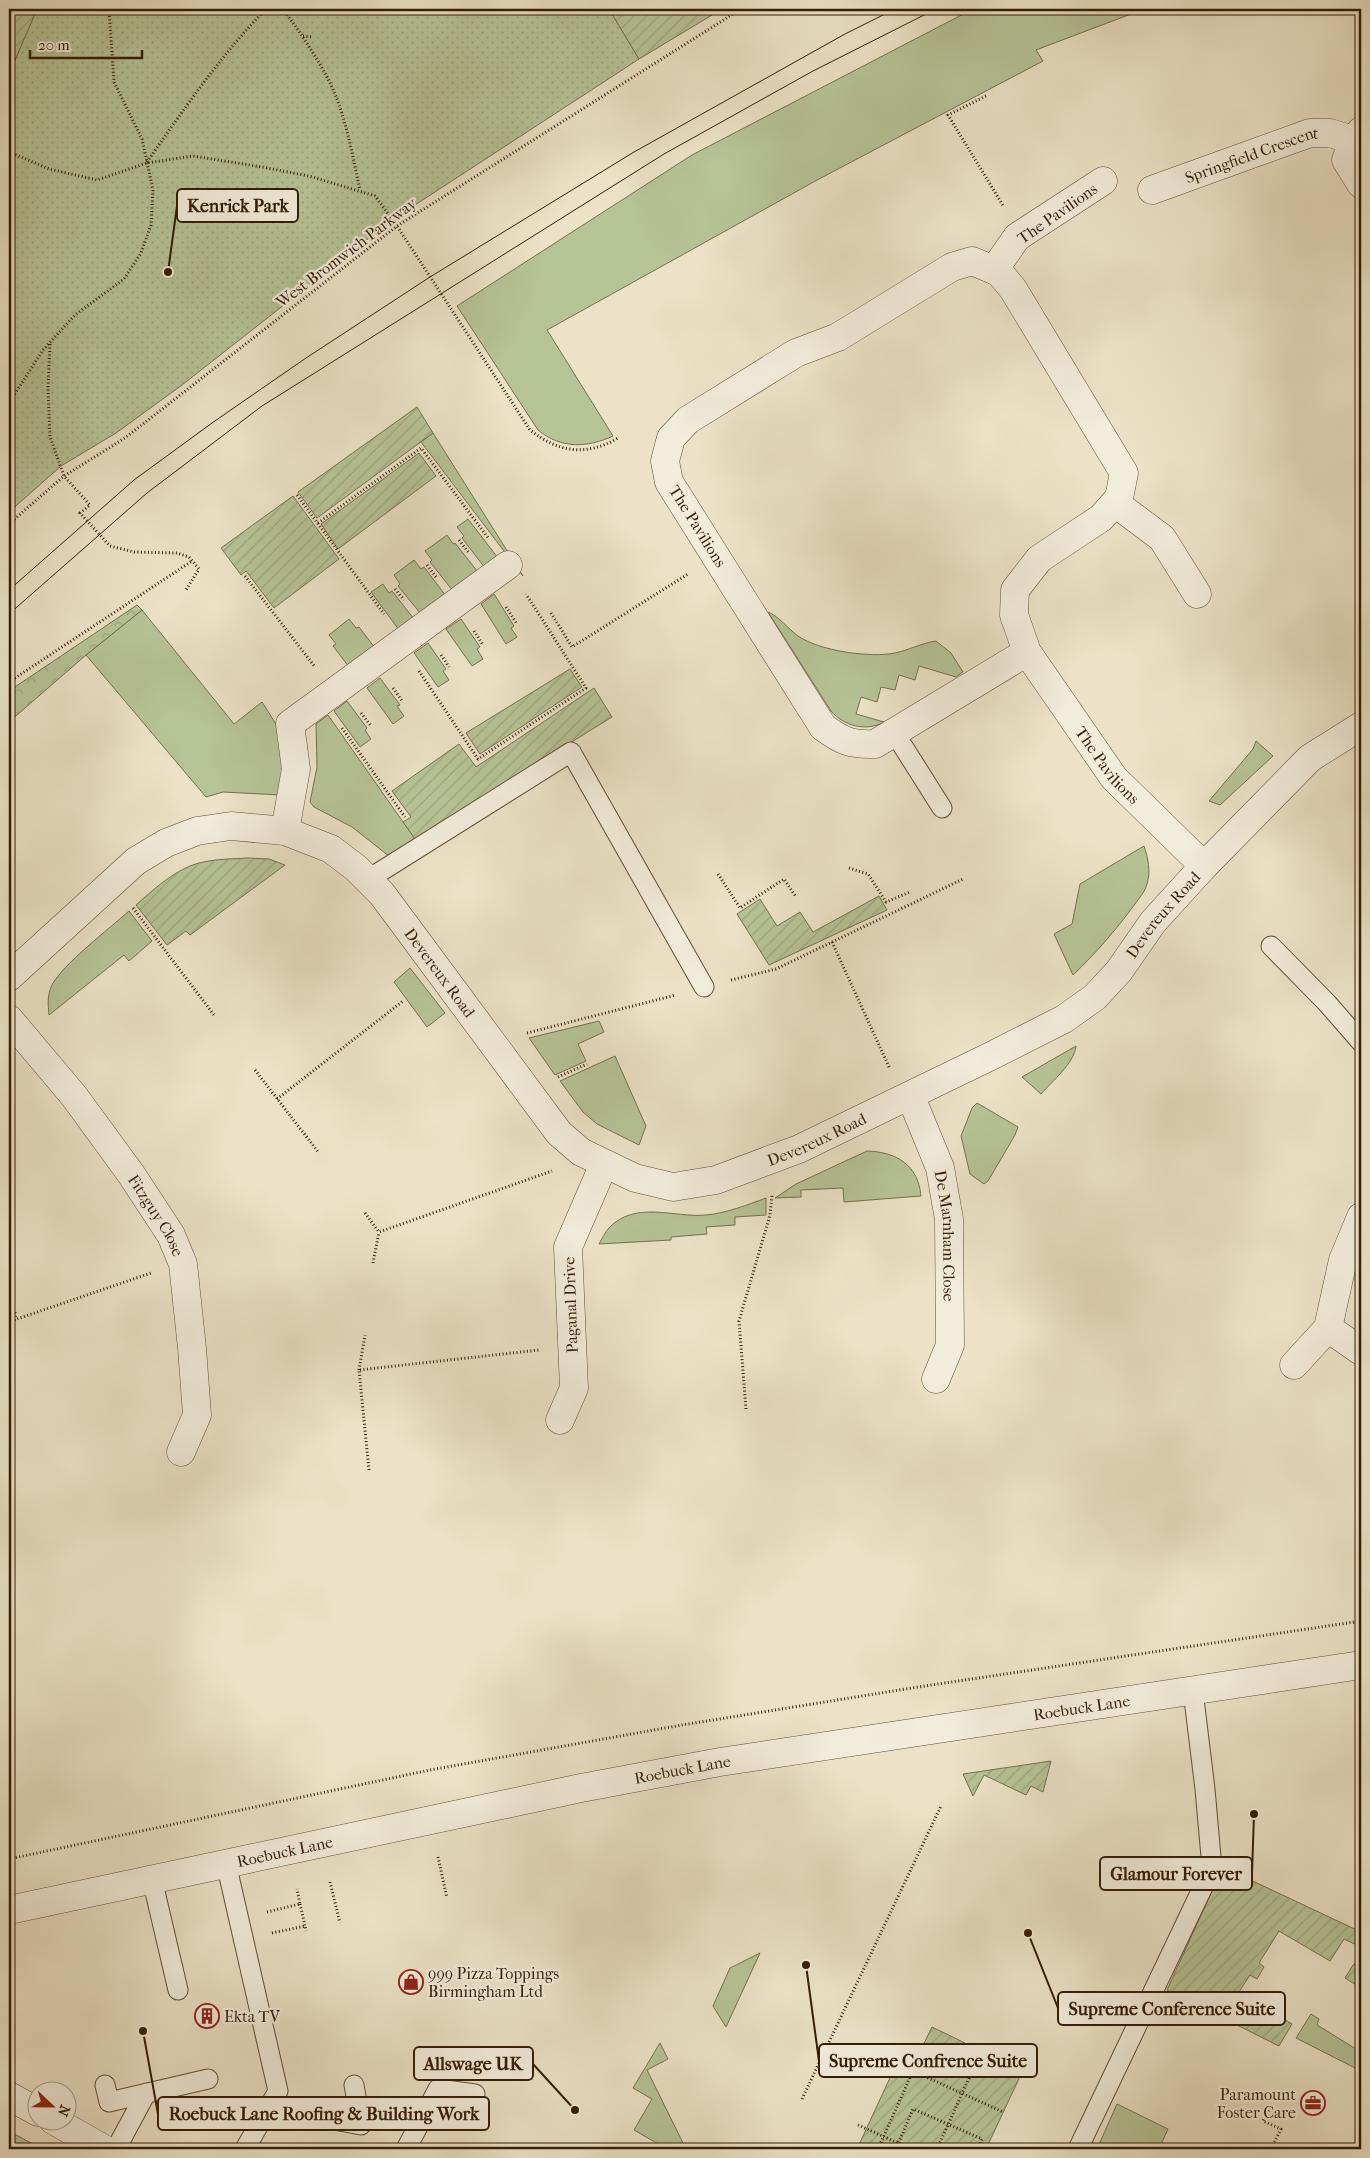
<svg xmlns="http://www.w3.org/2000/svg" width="1370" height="2158" viewBox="0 0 1370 2158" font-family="'IM FELL French Canon',serif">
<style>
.grass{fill:#b6c397;stroke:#76704f}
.forest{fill:url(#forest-crowns);stroke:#76704f}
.park{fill:url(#park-dots);stroke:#76704f}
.garden{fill:url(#garden-furrows);stroke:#76704f}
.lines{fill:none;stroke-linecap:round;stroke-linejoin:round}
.lane-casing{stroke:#624e37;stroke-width:21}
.street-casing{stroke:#624e37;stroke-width:29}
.path{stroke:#351d07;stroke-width:3;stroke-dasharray:1 2.5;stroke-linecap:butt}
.lane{stroke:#f2ecdb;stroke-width:19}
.street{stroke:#f2ecdb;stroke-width:28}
.tram{stroke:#351d07;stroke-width:1}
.labels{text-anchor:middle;stroke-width:4.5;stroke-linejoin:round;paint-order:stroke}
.street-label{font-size:16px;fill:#351d07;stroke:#f2ecdb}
.poi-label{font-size:16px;fill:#351d07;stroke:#f2ecdb;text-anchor:start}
.leader{fill:none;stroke:#351d07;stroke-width:2}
.callout-dot{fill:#351d07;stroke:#f2ecdb;stroke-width:2}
.callout{fill:#f2ecdb;stroke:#351d07;stroke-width:2}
.callout-label{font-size:18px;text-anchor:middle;font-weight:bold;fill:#351d07}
</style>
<defs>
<pattern id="forest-crowns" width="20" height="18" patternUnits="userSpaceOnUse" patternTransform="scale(1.25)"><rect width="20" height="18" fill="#b6c397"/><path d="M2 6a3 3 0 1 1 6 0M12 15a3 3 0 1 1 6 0" fill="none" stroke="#9da781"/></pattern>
<pattern id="park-dots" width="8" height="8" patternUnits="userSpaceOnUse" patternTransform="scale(1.25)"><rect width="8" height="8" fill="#b6c397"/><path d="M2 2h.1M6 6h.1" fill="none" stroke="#9da781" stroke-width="1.8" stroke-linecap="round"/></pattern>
<pattern id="garden-furrows" width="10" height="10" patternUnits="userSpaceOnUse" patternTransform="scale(1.25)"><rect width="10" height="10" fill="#b6c397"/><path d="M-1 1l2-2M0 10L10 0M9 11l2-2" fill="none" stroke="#9da781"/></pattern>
</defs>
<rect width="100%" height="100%" fill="#ebe2c7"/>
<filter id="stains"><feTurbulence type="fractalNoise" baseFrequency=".004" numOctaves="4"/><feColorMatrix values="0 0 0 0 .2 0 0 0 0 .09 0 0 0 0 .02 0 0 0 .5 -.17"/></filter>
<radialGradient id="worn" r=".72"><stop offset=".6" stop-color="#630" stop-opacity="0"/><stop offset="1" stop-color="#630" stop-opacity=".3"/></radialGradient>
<path class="grass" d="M973,9h171l-108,41 7,11 -224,118 -272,151 66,106c-26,12 -52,13 -75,-6l-81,-124 235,-151z
M433,433l90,143 -102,-134z
M468,519l30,39 -13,10 -23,-30 2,-2 -7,-9z
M447,535l6,9 2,-1 23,29 -25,19 -23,-29 2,-2 -7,-9z
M414,560l7,9 3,-2 22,29 -25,18 -23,-28 2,-2 -6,-9z
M383,584l6,9 3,-2 22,28 -15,11 -28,-38z
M494,594l20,32 -3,2 6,9 -11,7 -25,-40z
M142,610l92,114 28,-22 19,30 3,17 -4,46 -57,-3 -17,5 -120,-142z
M768,612c12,5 19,16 30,24 22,15 72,22 97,17 14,-3 27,-10 41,-12l15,12 12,19 -7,5 -37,-11 -4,14 -16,-5 -4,15 -14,-3 -4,15 -16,-5 -5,17 28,8c-18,10 -40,4 -53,-11z
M349,619l7,9 3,-1 16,21 -26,19 -16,-21 3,-2 -7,-9z
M461,619l19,28 -3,2 6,10 -11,7 -26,-37z
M428,643l18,26 -3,2 6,9 -11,7 -24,-34z
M380,678l20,27 -3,1 7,10 -11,8 -26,-36z
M347,701l20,27 -2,2 6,9 -11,8 -26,-36z
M328,715l87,124 -25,18 -38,-30 -38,-20 -4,-5 7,-35 -1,-43z
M1256,741l17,15 -53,49 -11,-4 44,-52z
M1144,846c4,12 7,25 3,38 -2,8 -8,14 -12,20 -19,26 -39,49 -62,71l-19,-41 18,-10 8,-40z
M129,911l23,30 -23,20 -5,-6 -75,60c-1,-10 -2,-20 3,-30 10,-20 58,-57 77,-74z
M410,968l35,45 -18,14 -33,-45z
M599,1021l5,11 -26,12 8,17 -31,14 -26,-37z
M1076,1046c-2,18 -24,35 -35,48l-19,-17z
M615,1056l31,70 -7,19 -42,-21 -14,-12 -23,-31z
M977,1103l41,24 -3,8 -27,46 -4,3 -14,-10 -9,-38 11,-28z
M867,1151c30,1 51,14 54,45l-77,6 -1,-14 -42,2v7l-26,1 21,-14z
M766,1198v17l-31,2v8l-29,2 1,7 -36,3v3l-72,4c3,-5 6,-12 10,-16 26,-28 66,-10 97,-13 21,-2 41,-10 60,-17z
M760,1953l-34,74 -13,-21 17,-38z
M1311,2014l8,5 -2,6 44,27v19l-65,-33z
M660,2043l8,16 -21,11 39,79h-19l-33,-19 18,-31 -19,-11z
M1117,2104l51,25 -9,20h-62z
M9,2131l33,18h-33z"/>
<path class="forest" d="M137,605l5,5 -56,45 -77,67v-31z"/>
<path class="park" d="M37,9h572l30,50 -221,144 -45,32 -191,150 -66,48 -55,33 -52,46v-444l3,-1z"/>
<path class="garden" d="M9,9h28l-25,58 -3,1z
M609,9h113l-83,50z
M417,407l16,26 -116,85 -19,-26z
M419,453l17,23 -98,73 -17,-25z
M293,496l46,63 -65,49 -28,-37 -5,4 -20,-27z
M570,669l12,18 -102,67 -14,-21z
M594,688l18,29 -197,122 -12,-17 8,-5 -19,-26 67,-47 17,23z
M248,858l21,1 16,6 -95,70 -4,-4 -19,14 -31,-40c17,-15 33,-30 54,-39 17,-7 39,-7 58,-8z
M879,896l8,14 -118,55 -32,-51 23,-15 17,27 23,-14 13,20z
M1051,1761l-8,31 -12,-6 -5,9 -42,-20 -11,21 -10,-22z
M1223,1867l138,65v15l-17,-8 -14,22 -51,-30 -20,32 5,4 -7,12 -7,-4 -11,17 53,32 -13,22 -112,-56z
M1361,1960v28l-16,-10 8,-13z
M932,2027l33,16 -8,16 35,16 8,-16 23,11 -37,79h-129l44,-95 15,6z"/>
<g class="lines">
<defs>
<path id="lane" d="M894,732l48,76
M367,880l204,-128 133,235
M1271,946l56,57 34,39
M226,1863l52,228 -33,58
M152,1879l26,111
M105,2085l4,17 99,-23
M268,2108l93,17 -7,-40
M116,2149l30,-56
M406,2149l32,-60 37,5
M1078,2149l134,-281 -7,-79 -12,-98"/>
<g id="street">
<path d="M1361,131l-8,9 -7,20 15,24"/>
<path id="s1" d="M1152,190l158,-57h20l23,7"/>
<path d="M994,270l23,-33 86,-56"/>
<path d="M1115,503l47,35 35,56"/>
<path id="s2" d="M1027,652l-152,92c-24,1 -33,-3 -52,-17l-154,-245 -4,-21 6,-23 17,-18 108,-67 42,-16 114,-70 20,-6 27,11 14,17 111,184 -5,25 -18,20 -62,41 -24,31 -1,25 13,37 87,126 90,88"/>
<path d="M285,831l11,-62 -6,-45 218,-159"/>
<path id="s3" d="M9,977l127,-116 30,-18 31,-12 34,-5 54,5 46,18 25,19 26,26 177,239 22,19 54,26 38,9 43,-7 83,-31 192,-93 73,-37 31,-22 24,-26 34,-49 51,-56 106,-108 51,-32"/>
<path id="s4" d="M9,1019l65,77 57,78 40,61 12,29 9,84 5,67 -16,37"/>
<path id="s5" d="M911,1097l29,71 9,51 1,126 -14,34"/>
<path d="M1328,1328l33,23"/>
<path d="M1294,1365l34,-37 15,-68 18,-43"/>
<path d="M560,1420l14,-32 -6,-141 36,-83"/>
<path id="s6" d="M9,1910l572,-122 139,-26 641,-97"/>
<path d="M9,2096l29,16"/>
<path d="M53,2120l51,29"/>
</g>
</defs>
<use href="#lane" class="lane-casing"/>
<use href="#street" class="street-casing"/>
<path class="path" d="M283,9c17,23 34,48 47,74 16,33 22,71 30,107
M303,36l10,1
M986,96l-38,19 56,92
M9,152l40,17 48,11 50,-17 46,-7 69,11 47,9 66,20 22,30 133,204c28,22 56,27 88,8
M147,162c37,-53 74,-107 119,-153
M50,344l-2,44 2,49 14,39 26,29 -10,8 30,33 24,6 43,1 12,4 10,12 -13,21
M9,403l34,-53 32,-35 49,-36 17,-26 10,-28 2,-35 -11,-51 -28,-57 -5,-73
M297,495l87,119
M318,523l103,-75 68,91
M9,524l55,-48 61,-38 272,-212 344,-217
M459,540l10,13
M427,565l9,12
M245,576l70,91
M395,589l9,11
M506,607l11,17
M551,613l21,34 116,-73
M474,631l9,14
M441,655l8,12
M419,671l59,88 108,-71 -60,-94
M9,682l183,-121
M393,688l10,14
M361,713l10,13
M342,728l63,89
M849,868l19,6 18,28 24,-10
M718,874l22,34 44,-29 12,18
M133,908l81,107
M832,942l58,127
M731,980l45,-11 187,-90
M527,1033l149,-38
M255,1070l64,83
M558,1077l29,-13
M277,1099l126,-98
M365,1213l14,19 173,-61
M373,1263l6,-31
M9,1304l7,10 -7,26
M14,1320l137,-47
M359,1370l6,-35
M746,1409l-7,-88 31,-106 2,-20
M369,1470l-10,-100 180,-20
M438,1857l9,41
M9,1859l421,-89 252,-45 236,-38 443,-66
M330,1882l10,41
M300,1904l5,22
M267,1912l33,-8 -3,-15
M272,1933l33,-7 1,5
M802,2099l139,-293
M1270,2107l-7,14 18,8 -10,20
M858,2125l40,18
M878,2149l35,-78 90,41
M896,2149l17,-40 69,30 -5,10
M937,2149l37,-82
M1198,2149l1,-1"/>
<use href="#lane" class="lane"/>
<use href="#street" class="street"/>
<path class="tram" d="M9,590l125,-110 78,-57 94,-65 124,-81 204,-125 211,-118 50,-25
M9,614l138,-121 115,-87 402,-252 149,-83 123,-62"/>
</g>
<defs>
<symbol id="shop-ring" viewBox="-11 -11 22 22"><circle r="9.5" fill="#f2ecdb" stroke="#8f2418" stroke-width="1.5"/><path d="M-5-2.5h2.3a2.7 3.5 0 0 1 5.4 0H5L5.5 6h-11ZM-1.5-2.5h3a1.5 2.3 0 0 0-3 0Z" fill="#8f2418"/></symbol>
<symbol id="building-ring" viewBox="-11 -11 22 22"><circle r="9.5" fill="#f2ecdb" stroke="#8f2418" stroke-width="1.5"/><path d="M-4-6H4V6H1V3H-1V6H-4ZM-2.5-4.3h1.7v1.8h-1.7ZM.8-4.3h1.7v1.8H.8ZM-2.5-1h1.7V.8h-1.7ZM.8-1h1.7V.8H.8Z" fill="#8f2418"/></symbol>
<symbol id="office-ring" viewBox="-11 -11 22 22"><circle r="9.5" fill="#f2ecdb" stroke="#8f2418" stroke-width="1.5"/><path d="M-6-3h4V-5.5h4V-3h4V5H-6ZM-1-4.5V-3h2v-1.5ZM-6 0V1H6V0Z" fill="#8f2418"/></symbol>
</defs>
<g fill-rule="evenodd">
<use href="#shop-ring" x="397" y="1968" width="28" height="28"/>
<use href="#building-ring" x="193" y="2002" width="28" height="28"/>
<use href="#office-ring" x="1299" y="2089" width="28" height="28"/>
</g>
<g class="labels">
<g class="street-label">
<text dy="6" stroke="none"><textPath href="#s1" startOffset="106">Springfield Crescent</textPath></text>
<text transform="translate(1057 213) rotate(-35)" y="6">The Pavilions</text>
<text transform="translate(346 252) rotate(-37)" y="6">West Bromwich Parkway</text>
<text transform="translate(698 526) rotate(58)" y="6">The Pavilions</text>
<text dy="6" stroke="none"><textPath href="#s2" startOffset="1555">The Pavilions</textPath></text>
<text dy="6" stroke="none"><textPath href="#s3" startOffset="1444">Devereux Road</textPath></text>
<text dy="6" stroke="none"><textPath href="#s3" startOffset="544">Devereux Road</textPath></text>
<text dy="6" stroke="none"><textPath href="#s3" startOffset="1024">Devereux Road</textPath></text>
<text dy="6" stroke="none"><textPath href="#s4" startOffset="246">Fitzguy Close</textPath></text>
<text dy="6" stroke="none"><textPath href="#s5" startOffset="145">De Marnham Close</textPath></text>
<text transform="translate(570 1305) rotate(-92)" y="6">Paganal Drive</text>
<text dy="6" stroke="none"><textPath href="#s6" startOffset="1092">Roebuck Lane</textPath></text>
<text dy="6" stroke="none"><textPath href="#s6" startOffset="688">Roebuck Lane</textPath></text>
<text dy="6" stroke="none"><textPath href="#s6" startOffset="282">Roebuck Lane</textPath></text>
</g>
<g class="poi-label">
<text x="428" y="1979">999 Pizza Toppings<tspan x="428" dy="18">Birmingham Ltd</tspan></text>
<text x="224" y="2022">Ekta TV</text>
<text x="1296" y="2100" text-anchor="end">Paramount<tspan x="1296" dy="18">Foster Care</tspan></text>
</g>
</g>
<path class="leader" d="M168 272L177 206M1254 1814L1252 1874M1028 1933L1058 2008M806 1965L819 2061M575 2110L533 2064M143 2031L158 2114"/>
<g class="callout-dot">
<circle cx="168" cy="272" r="5"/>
<circle cx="1254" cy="1814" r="5"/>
<circle cx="1028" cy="1933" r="5"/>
<circle cx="806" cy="1965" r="5"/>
<circle cx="575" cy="2110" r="5"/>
<circle cx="143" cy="2031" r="5"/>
</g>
<g class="callout">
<rect x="177" y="189" width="121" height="33" rx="5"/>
<rect x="1100" y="1857" width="152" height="33" rx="5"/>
<rect x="1058" y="1992" width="227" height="33" rx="5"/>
<rect x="819" y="2044" width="218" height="33" rx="5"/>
<rect x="414" y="2047" width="119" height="33" rx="5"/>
<rect x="158" y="2097" width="331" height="33" rx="5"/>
</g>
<g class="callout-label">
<text x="238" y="212">Kenrick Park</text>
<text x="1176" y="1880">Glamour Forever</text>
<text x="1172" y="2015">Supreme Conference Suite</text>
<text x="928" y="2067">Supreme Confrence Suite</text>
<text x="473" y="2070">Allswage UK</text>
<text x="324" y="2120">Roebuck Lane Roofing &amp; Building Work</text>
</g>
<rect width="1370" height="2158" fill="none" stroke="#ebe2c7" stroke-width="30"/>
<rect x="10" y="10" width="1350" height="2138" fill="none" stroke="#351d07" stroke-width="2.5"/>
<rect x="15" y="15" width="1340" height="2128" fill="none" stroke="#351d07"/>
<g transform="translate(52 2106) rotate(112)"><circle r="24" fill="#f2ecdb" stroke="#a69986"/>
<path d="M0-4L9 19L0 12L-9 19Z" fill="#8f2418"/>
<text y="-8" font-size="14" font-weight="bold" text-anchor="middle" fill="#351d07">N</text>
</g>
<path d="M30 50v8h112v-8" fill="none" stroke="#351d07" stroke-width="2.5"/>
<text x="38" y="50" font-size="15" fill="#351d07" stroke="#f2ecdb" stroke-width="4" paint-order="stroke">20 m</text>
<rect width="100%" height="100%" filter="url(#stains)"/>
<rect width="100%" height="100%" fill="url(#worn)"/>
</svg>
